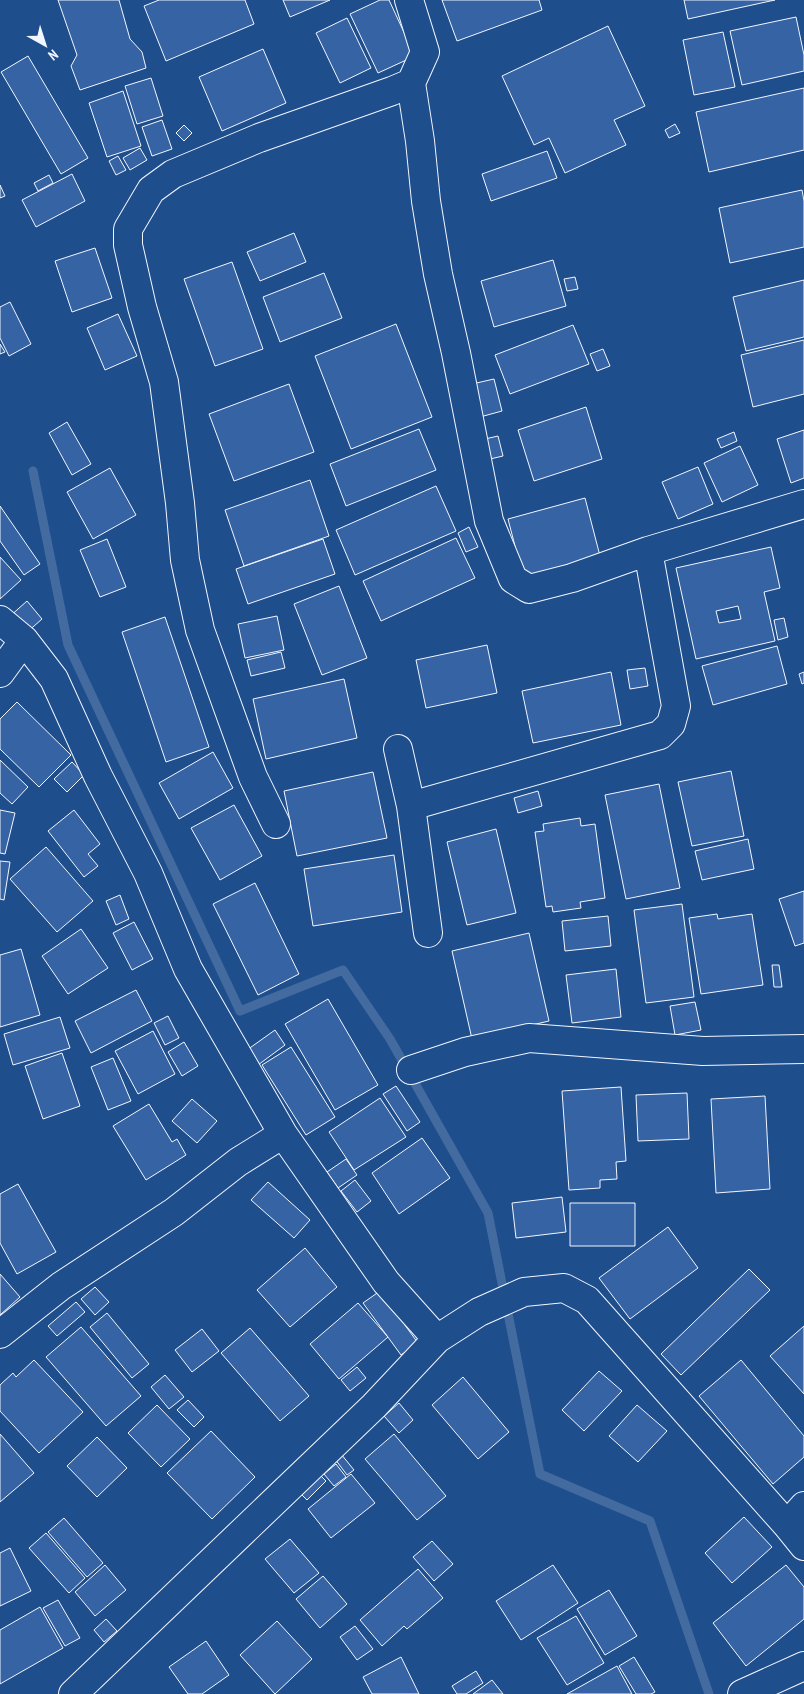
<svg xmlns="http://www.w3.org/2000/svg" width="804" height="1694" viewBox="0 0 804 1694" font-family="'PT Sans Narrow',sans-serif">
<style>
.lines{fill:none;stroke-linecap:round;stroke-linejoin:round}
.stream{stroke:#446ba0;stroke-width:9}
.building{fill:#3563a3;stroke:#f2f6ff;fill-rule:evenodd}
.minor-casing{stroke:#f2f6ff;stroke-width:30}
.minor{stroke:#1f4e8c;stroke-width:28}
</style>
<rect width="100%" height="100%" fill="#1f4e8c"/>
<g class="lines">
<path class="stream" d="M33,471l35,174 172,366 103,-41 47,69 98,174 52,261 110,47 59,173"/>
</g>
<path class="building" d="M58,0h61l11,39 12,13 4,16 -66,22 -9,-24 6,-11z
M159,0h86l9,24 -88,37 -22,-55z
M283,0h47l-40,17z
M380,0h9l26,56 -37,17 -28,-59z
M442,0h97l3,10 -85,31z
M684,0h91l-87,19z
M796,17l8,38v16l-62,14 -12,-54z
M347,18l24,50 -31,15 -24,-50z
M608,26l37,80 -31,14 12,25 -61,28 -16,-35 -15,7 -32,-69z
M723,32l12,55 -41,8 -11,-55z
M263,49l23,54 -64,28 -23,-54z
M28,56l60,102 -27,16 -60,-102z
M151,78l12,38 -26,8 -12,-38z
M804,88v62l-95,22 -13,-60z
M123,91l18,55 -34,11 -18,-54z
M162,120l10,29 -20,7 -10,-29z
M675,124l5,9 -11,5 -4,-8z
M184,125l8,8 -8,8 -8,-8z
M140,148l7,12 -17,10 -7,-12z
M547,151l10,27 -66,23 -9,-27z
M118,156l8,14 -10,5 -7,-14z
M72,174l13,27 -49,26 -14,-27z
M49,175l4,8 -15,8 -4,-8z
M0,185l5,11 -5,2z
M802,190l2,11v46l-74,16 -11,-55z
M294,233l12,29 -46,19 -13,-29z
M95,248l17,50 -40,14 -17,-51z
M553,260l13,46 -72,21 -13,-46z
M232,262l31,87 -48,17 -31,-87z
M324,273l18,45 -62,24 -17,-45z
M575,277l3,12 -11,2 -3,-12z
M804,280v57l-58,14 -13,-54z
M10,302l21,42 -22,12 -9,-18v-31z
M118,314l19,42 -32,14 -18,-42z
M396,324l36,93 -81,32 -36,-93z
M573,325l16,39 -79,30 -15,-39z
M804,340v54l-51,13 -12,-52z
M0,344l5,8 -5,2z
M603,349l7,17 -13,5 -7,-17z
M494,379l8,32 -22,6 -8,-33z
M289,384l25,68 -80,29 -25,-67z
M586,407l16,52 -68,22 -16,-51z
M67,422l24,42 -19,11 -23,-42z
M419,429l17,41 -90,36 -16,-42z
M804,430v48l-13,5 -14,-44z
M734,432l3,9 -16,7 -4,-9z
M498,436l5,20 -13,3 -5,-20z
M740,446l18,39 -36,17 -18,-39z
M698,467l15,37 -35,15 -16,-37z
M110,468l26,47 -43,24 -26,-47z
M310,480l19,56 -85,30 -19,-56z
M436,486l20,45 -101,44 -19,-45z
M585,498l15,58 -77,21 -15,-58z
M0,506l40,58 -16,11 -24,-34z
M469,527l9,20 -12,5 -8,-19z
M456,538l19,40 -94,43 -18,-40z
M107,539l19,48 -26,10 -20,-47z
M323,539l12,35 -87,30 -12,-35z
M771,547l9,41 -16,4 11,49 -79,18 -20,-91zM738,606l3,13 -22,4 -3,-12z
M0,557l21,23 -21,19z
M339,586l28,72 -45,17 -28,-71z
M27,601l15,18 -17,15 -16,-17z
M277,616l7,34 -39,8 -7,-34z
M165,617l44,130 -43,15 -44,-130z
M784,618l4,19 -10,3 -4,-20z
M487,645l10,48 -71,15 -10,-48z
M777,646l10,38 -74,21 -11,-39z
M281,652l4,16 -34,8 -4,-16z
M645,668l3,18 -18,3 -3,-19z
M611,672l10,53 -88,18 -11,-52z
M804,672v11l-2,1 -3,-10z
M344,679l13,59 -91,21 -13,-60z
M17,702l54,53 -32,32 -39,-38v-30z
M213,752l20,36 -54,31 -20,-36z
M0,760l28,27 -16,17 -12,-11z
M72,762l12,13 -17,17 -13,-13z
M731,771l13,65 -52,10 -14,-64z
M373,772l14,66 -90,18 -13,-65z
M659,784l21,104 -54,11 -21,-104z
M538,791l4,15 -24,7 -4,-15z
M234,805l28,51 -42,24 -29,-52z
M0,810l15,3 -10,41 -5,-1z
M74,810l26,34 -12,10 10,12 -14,11 -36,-46z
M580,818l1,8 14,-2 10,74 -25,4 1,6 -28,4 -1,-6 -6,1 -11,-75 9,-1 -1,-7z
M496,829l20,84 -49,12 -20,-83z
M748,839l6,30 -52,11 -7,-29z
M46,847l47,54 -36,31 -47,-53z
M394,855l8,57 -89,14 -9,-57z
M0,861l10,1 -6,38 -4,-1z
M255,883l44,91 -41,21 -45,-91z
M804,891v52l-9,3 -16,-47z
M120,895l9,24 -13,6 -10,-24z
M682,904l12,93 -48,6 -12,-93z
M717,914l1,5 34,-5 11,71 -62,9 -12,-76z
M608,916l3,30 -46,5 -3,-30z
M134,922l19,37 -21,11 -19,-37z
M81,929l27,39 -40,26 -26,-38z
M529,933l20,88 -77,18 -20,-88z
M21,949l19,66 -40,12v-72z
M772,965h7l3,22h-8z
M616,969l5,48 -49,6 -6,-48z
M136,990l16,31 -61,32 -16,-32z
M328,999l50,86 -43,25 -50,-86z
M695,1002l6,28 -26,5 -5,-29z
M168,1016l11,22 -14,7 -11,-22z
M60,1017l10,31 -57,17 -9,-31z
M275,1030l10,15 -27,20 -11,-15z
M153,1031l22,43 -37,20 -23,-43z
M184,1042l14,24 -16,10 -14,-24z
M291,1047l44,70 -29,18 -44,-70z
M62,1053l18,53 -37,13 -18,-53z
M113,1058l18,43 -23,9 -17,-43z
M396,1086l24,36 -13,9 -24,-37z
M621,1087l5,74 -10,1 1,17 -17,1v8l-31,2 -7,-99z
M687,1093l2,46 -51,2 -2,-46z
M765,1096l5,93 -54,4 -5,-94z
M380,1098l26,39 -52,33 -25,-38z
M192,1099l25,22 -20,22 -25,-22z
M149,1104l23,38 5,-3 9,16 -40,25 -33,-54z
M422,1138l28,40 -51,36 -27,-41z
M346,1159l11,16 -19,13 -11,-16z
M355,1180l16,21 -14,11 -16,-21z
M268,1182l42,38 -16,18 -43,-38z
M18,1184l38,68 -39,22 -17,-31v-49z
M562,1197l4,35 -50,6 -4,-35z
M570,1203h65v43h-65z
M668,1227l30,41 -68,51 -31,-41z
M305,1248l32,39 -47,40 -33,-37z
M749,1269l21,21 -89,85 -20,-21z
M0,1274l20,23 -20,18z
M95,1287l14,15 -14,13 -14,-16z
M380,1291l38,52 -17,12 -38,-52z
M76,1302l9,10 -28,24 -9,-10z
M358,1303l30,34 -49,42 -29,-35z
M107,1313l42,51 -17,14 -42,-51z
M804,1326v68l-34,-38z
M81,1327l60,69 -35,30 -60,-69z
M250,1328l59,68 -29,25 -59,-68z
M202,1329l17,22 -27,21 -17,-22z
M34,1360l49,52 -44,41 -39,-42v-26l13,-12 3,4z
M741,1360l63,76v21l-31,27 -74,-88z
M357,1367l9,11 -16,13 -9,-11z
M599,1371l23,20 -38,40 -22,-21z
M165,1375l19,22 -15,12 -18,-22z
M463,1377l46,55 -31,27 -46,-54z
M188,1400l16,17 -10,10 -17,-17z
M399,1403l14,17 -14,13 -15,-17z
M157,1405l33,34 -29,28 -33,-34z
M637,1405l30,26 -29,31 -29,-26z
M211,1431l44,46 -43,42 -45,-46z
M0,1434l34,39 -34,29z
M394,1434l52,62 -29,24 -52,-61z
M97,1437l30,31 -30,29 -30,-31z
M341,1454l13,16 -7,5 -12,-16z
M336,1464l10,13 -12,9 -10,-12z
M318,1473l8,8 -19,19 -8,-8z
M351,1474l24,29 -44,35 -23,-29z
M744,1517l28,30 -40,36 -27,-30z
M64,1518l39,45 -16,14 -39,-45z
M46,1533l39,45 -16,15 -40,-45z
M290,1539l29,34 -25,20 -29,-34z
M432,1541l21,23 -19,17 -21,-24z
M10,1548l21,43 -31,15v-53z
M105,1565l21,25 -31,26 -20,-24z
M553,1565l25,38 -57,37 -25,-39z
M786,1565l18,22v32l-58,47 -33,-43z
M418,1569l25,29 -36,31 -3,-3 -22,20 -22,-26z
M323,1576l24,28 -27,24 -24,-29z
M609,1590l28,46 -32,19 -28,-46z
M58,1600l22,38 -15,8 -22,-38z
M40,1607l23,41 -63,36v-54z
M576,1616l28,47 -37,22 -30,-47z
M106,1619l11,12 -13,11 -10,-12z
M277,1621l35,38 -37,35 -35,-39z
M355,1626l18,23 -16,11 -17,-23z
M206,1641l23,34 -27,19h-14l-19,-27z
M401,1657l18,37h-47l-9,-17z
M634,1657l21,35 -4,2h-15l-17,-28z
M617,1666l15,28h-65z
M476,1671l7,12 -17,11h-9l-5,-8z
M492,1680l11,14h-30z"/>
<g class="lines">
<defs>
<path id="minor" d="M409,0l16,52 -14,31 9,58 6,60 12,73 18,79 33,168 24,58 16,10 43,-11 76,-27 156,-47
M0,620l24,20 30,39 44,97 50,97 40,96 95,165 103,148 51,57
M0,673l24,-33
M398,749l13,57 17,127
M411,806l249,-71 11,-11 5,-18 -28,-155
M276,824l-23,-47 -53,-147 -15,-70 -5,-57 -16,-121 -22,-75 -14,-62v-16l23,-39 22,-16 86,-36 133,-47 19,-8
M411,1070l54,-18 64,-14 174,13 101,-2
M0,1334l61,-48 113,-74 64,-50 45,-28
M804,1506l-17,19 17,21
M73,1694l301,-288 63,-67 42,-27 45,-20 40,-4 23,12 200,225
M742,1694l62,-28"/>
</defs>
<use href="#minor" class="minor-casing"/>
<use href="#minor" class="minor"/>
</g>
<g transform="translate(45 45) rotate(141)" stroke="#1f4e8c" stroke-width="4" paint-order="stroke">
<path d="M0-4L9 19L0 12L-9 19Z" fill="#f2f6ff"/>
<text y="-8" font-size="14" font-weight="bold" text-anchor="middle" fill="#f2f6ff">N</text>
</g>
</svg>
